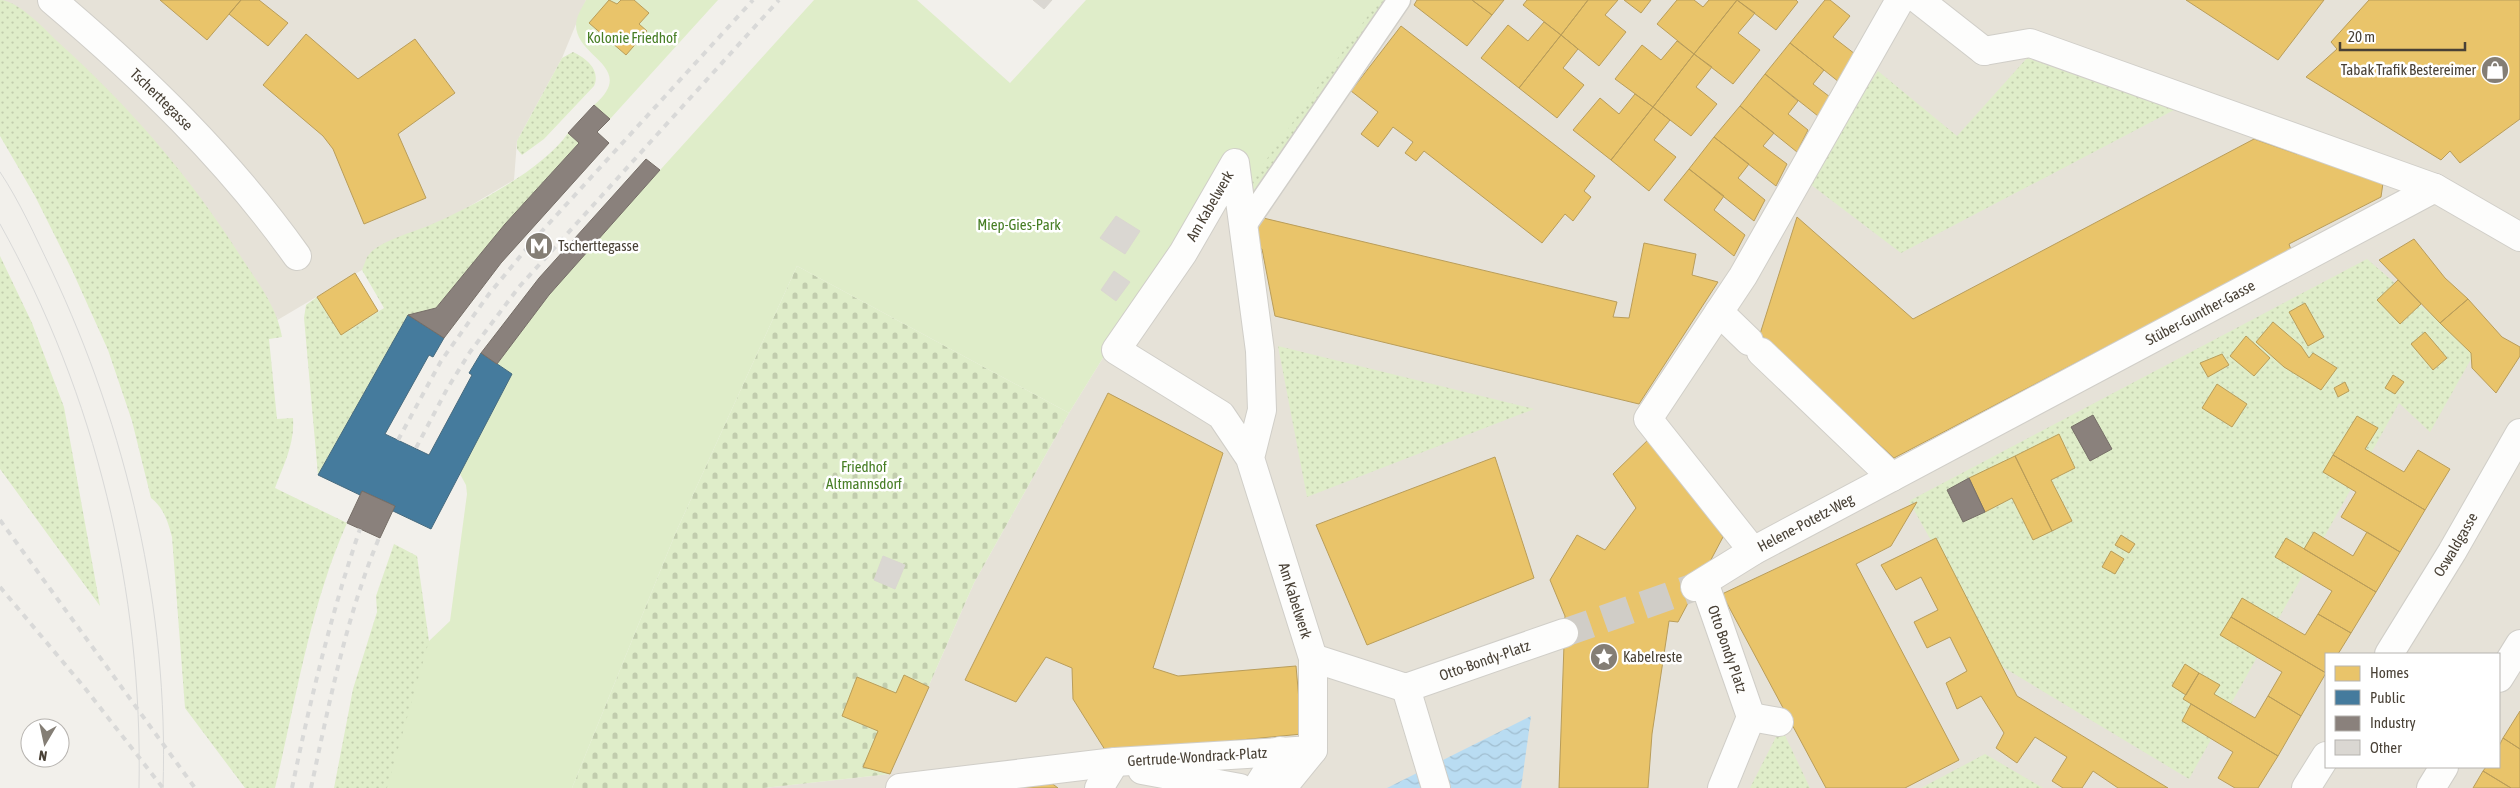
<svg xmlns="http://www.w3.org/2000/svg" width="2520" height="788" viewBox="0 0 2520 788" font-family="'Asap Condensed',sans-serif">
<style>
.residential{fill:#e6e2d8;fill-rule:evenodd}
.grass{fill:url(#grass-dots)}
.cemetery{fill:url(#cemetery-stones)}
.green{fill:#dfedc9}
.water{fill:url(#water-waves)}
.homes{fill:#e9c46a;stroke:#b99d5a}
.public{fill:#457b9d;stroke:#466a7e}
.industry{fill:#8a817c;stroke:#766e67}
.building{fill:#dad7d2;stroke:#dad7d0}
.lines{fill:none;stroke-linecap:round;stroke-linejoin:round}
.pedestrian-tunnel{stroke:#d0cdc7;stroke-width:28;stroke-dasharray:28 14;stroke-linecap:butt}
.service-casing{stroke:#d0cec8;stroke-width:25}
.pedestrian-casing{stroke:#d0cec8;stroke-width:30}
.minor-casing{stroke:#d0cec8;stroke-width:30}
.service{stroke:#fdfdfc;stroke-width:22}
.pedestrian{stroke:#fdfdfc;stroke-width:28}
.minor{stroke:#fdfdfc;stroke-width:28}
.tram{stroke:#d9d9d8;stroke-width:1}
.rail{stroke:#d9d9d8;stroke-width:4;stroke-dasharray:6 6;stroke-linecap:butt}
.labels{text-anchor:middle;stroke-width:5;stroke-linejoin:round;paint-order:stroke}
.park-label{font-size:15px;fill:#477e25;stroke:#fff}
.poi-label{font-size:15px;fill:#494136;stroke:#fff;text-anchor:start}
.street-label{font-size:15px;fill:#494136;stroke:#fff}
</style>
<defs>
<pattern id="grass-dots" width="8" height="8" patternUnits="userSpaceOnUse" patternTransform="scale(1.25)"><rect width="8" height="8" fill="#dfedc9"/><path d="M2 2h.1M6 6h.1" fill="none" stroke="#c1ccad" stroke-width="1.8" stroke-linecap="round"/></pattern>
<pattern id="cemetery-stones" width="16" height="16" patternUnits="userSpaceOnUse" patternTransform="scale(1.25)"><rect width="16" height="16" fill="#dfedc9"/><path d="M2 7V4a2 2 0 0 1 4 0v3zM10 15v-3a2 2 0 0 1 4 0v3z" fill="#c1ccad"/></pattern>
<pattern id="water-waves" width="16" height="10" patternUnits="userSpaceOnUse" patternTransform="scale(1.25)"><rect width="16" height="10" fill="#b9dcf2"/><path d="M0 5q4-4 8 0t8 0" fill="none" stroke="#a1bed0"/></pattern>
</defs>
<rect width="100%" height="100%" fill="#f2f0eb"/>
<path class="residential" d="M0,0h586l-24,58 -45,83 -3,39 -250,148z
M1379,0h1141v788h-1756l126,-14 84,-191 95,-170 143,-232zM2326,654h173v113h-173z"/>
<path class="grass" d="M0,0c17,0 44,28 57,41 73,66 133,135 186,219 16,24 34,48 39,77l-13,2 8,80 16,-1c2,25 -9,46 -18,70l72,35c-37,83 -51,177 -72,265h-30l-60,-80 -13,-171c-4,-15 -8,-29 -21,-39l-19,-77 -24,-71 -36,-80 -37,-74 -35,-60z
M1363,0h30l-123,172 -18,20 -7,-27z
M573,52c13,6 28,18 21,34l-50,53 -22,16 -5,-6v-8l45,-83z
M2027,58l147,52 -273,143 -95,-72 72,-110 79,65z
M568,133l11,10 -74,81 -69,84 -28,7 -90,160 -14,-157 2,-13 11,-8 24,38 43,-27 -22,-38 5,-13 5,-6c15,-12 38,-18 56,-25 42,-18 115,-56 140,-93z
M0,256l32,67 32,84 36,199 -100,-137z
M2367,259l108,93 -45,80 -31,-29 -210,376 -188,-113 -92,-165z
M1278,346l256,63 -227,88z
M394,544l23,12 13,92 -34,140h-62l19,-99 24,-77 -1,-16z
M1781,727l29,61h-60z
M1985,754l58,34h-122z"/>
<path class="cemetery" d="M797,266l272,147 -95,170 -84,191 -126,14h-192l104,-256z"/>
<path class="green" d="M586,0h132l-108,119 -16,-14c44,-38 -18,-47 -18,-80 0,-9 6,-17 10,-25z
M814,0h103l93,83 76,-83h293l-139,197 -28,-16 -143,232 -272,-147 -121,266 -104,256h-185l42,-147 21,-20 17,-127 -1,-9 -6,-11 37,-110 52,-69 36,-42z"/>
<path class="water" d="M1531,716l-10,72h-134z"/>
<path class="homes" d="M160,0h81l-34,40z
M241,0h18l29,23 -20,23 -39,-32z
M609,0l8,4 4,-4h13l15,13 -10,11 8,7 -21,24 -37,-32z
M1417,0h55l20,15 -25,31 -53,-41z
M1472,0h32l-12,15z
M1527,0h61l-27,35 -38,-30z
M1588,0h30l-13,15 21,17 -27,34 -38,-31z
M1624,0h27l-10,13z
M1677,0h17l9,7 6,-7h28l-43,54 -37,-30z
M1737,0l18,13 -17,20 22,17 -27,34 -39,-30z
M1737,0h59l2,2 -22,28z
M1825,0h5l20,16 -17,21 22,17 -16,28 -49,-39z
M2186,0h138l-46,60z
M2369,0h151v119l-60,44 -10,-12 -9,9 -135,-83 31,-28 -6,-7z
M1544,22l17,13 -42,53 -38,-30 27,-33 20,16z
M1401,26l194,150 -11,15 7,6 -18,24 -8,-7 -23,29 -118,-92 -8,10 -11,-8 8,-11 -20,-15 -15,20 -17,-13 17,-22 -27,-21z
M306,34l52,45 57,-40 40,54 -57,41 28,64 -62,26 -31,-75 -10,-13 -60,-51z
M1561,35l17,14 -15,19 21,17 -27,33 -38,-30z
M1677,41l17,13 -41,53 -38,-28 27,-34 19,15z
M1790,43l34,27 -11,14 17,13 -12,19 -53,-42z
M1694,54l18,13 -16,20 21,17 -26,32 -38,-29z
M1765,74l33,27 -10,13 20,16 -11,22 -57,-46z
M1635,94l18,13 -42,53 -38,-30 27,-32 19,16z
M1740,106l34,27 -11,13 24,18 -11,22 -62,-49z
M1653,107l17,13 -16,20 22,17 -27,34 -38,-31z
M1714,137l35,27 -11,14 27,22 -11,21 -65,-52z
M2254,139l43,15 4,-7 83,29 -3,21 -92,47 2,6 -397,208 -134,-124 37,-117 116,102z
M1689,169l35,27 -10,14 31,25 -11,21 -70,-56z
M1259,217l358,85 -4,15 16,1 15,-75 52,11 -4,21 26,7 -79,122 -364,-88 -13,-67 -10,-1z
M2414,239l31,39 23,21 -28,24 -61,-63z
M355,273l23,38 -37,24 -24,-38z
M2398,280l23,24 -21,20 -23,-24z
M2468,299l34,38 18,10v9l-24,37 -24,-25 -1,-15 -31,-30z
M2305,303l19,34 -16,9 -19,-34z
M2273,322l28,24 8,12 4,-5 24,15 -16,22 -37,-23 -28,-25z
M2425,332l22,26 -14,12 -22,-26z
M2246,336l24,22 -16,18 -24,-20z
M2222,354l7,11 -21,12 -8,-14z
M2393,375l11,7 -9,12 -10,-6z
M2345,382l4,9 -11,6 -4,-9z
M2217,384l30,20 -15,23 -30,-19z
M1108,393l115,60 -70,215 25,8 118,-10 6,68 -195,19 -34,-54 -1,-31 -26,-11 -30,45 -51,-22z
M2357,416l21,12 -13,21 39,23 14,-22 32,19 -25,41 -92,-55z
M2059,434l16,34 -24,12 21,41 -20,10 -37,-75z
M1652,436l71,101 -45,85 -9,-1 -17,113 -4,54h-89l6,-172 -15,-36 27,-45 28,15 31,-42 -23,-34z
M2333,455l92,55 -25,42 -59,-35 15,-25 -33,-20z
M2015,456l37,75 -19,9 -21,-42 -27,14 -16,-34z
M1495,457l39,121 -167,67 -51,-120z
M1917,502l-26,44 -35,18 103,196 -54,28h-79l-104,-194z
M2314,532l39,24 14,-24 33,20 -24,40 -72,-43z
M2121,535l14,9 -6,9 -14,-8z
M1936,538l81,158 151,92h-50l-25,-17 -11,17h-19l-11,-7 15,-24 -32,-20 -18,26 -21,-15 8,-15 -23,-37 -24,13 -11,-26 21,-12 -17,-34 -23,11 -13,-26 24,-12 -17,-33 -25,13 -15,-25z
M2286,538l90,54 -25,41 -33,-19 14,-23 -57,-34z
M2111,551l13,8 -9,15 -13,-7z
M2242,598l63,37 13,-21 33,19 -13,21h-12v19l-95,-56z
M2231,617l95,56 -25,43 -33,-20 14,-24 -62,-37z
M2185,664l14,9 -13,22 -14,-9z
M2199,673l21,12 -6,9 41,24 13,-22 33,20 -23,40 -95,-57z
M904,675l25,12 -39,87 -27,-7 15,-36 -36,-15 15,-39 39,16z
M2191,704l87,52 -20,32h-23l-17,-10 15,-26 -51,-31z
M2520,711v38l-17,-11z
M2503,738l17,11v39h-9l-28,-17 3,-4h13v-21z
M2483,771l28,17h-38z
M1042,776l16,12h-80z"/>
<path class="public" d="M408,315l36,23 -11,19 -4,-2 -44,79 44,21 43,-80 -3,-2 12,-20 31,21 -81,155 -38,-18 2,-5 -33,-15 -2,4 -42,-20z"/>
<path class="industry" d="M594,105l16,14 -13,13 12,11 -108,120 -57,75 -36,-23 28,-7 69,-84 74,-81 -11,-10z
M646,159l14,11 -111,125 -52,69 -16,-11 58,-75z
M2093,415l19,34 -22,12 -19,-34z
M1969,478l16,34 -22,10 -16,-32z
M362,491l33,15 -15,32 -33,-15z"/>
<path class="building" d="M1033,0h19l-8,9z
M1116,216l24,15 -15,23 -25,-16z
M1114,271l16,11 -14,19 -15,-11z
M883,556l22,9 -10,24 -21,-9z"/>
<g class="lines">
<path class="pedestrian-tunnel" d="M1564,633l131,-46"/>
<defs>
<path id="service" d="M1244,227l155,-227"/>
<g id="pedestrian">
<path d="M1984,51l46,-8 405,145"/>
<path d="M1719,312l30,29"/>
<path d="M1761,352l131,125"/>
<path id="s1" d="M1250,458l12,-48 -2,-59 -25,-188 -52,90 -67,97 105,65 29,43 63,200v92l-31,38"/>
<path d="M1753,551l-105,-132 95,-143 157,-276"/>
<path id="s2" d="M1704,582l47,135 -29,71"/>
<path id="s3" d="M1695,587l58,-36 682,-363 85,49"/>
<path id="s4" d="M1313,658l93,30 158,-55"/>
<path d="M1406,688l30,100"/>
<path d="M1751,717l28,5"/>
<path d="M1142,770l98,18"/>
<path id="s5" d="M900,788l215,-26 198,-12"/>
<path d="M1099,788l16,-26"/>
<path d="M1257,788l23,-37"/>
</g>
<g id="minor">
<path id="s6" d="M52,0c91,77 176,159 245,256"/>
<path d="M1919,0l65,51"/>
<path id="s7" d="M2389,654l63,-102 68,-119"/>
<path d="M2499,678l21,-34"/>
<path d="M2306,788l20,-32"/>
<path d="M2431,788l13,-21"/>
</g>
</defs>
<use href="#service" class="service-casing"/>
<use href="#pedestrian" class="pedestrian-casing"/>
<use href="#minor" class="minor-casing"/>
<use href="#service" class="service"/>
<use href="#pedestrian" class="pedestrian"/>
<use href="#minor" class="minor"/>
<path class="tram" d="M0,172c20,30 35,64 51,97 76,161 118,340 112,519
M0,224c96,172 143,367 139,564"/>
<path class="rail" d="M398,440l43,-79 48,-67 43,-52 221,-242
M416,448l31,-59 23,-37 49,-65 260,-287
M0,520l195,268
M0,587l84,100 79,101
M292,788c18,-87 39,-174 68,-259
M311,788c18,-84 35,-171 68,-250"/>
</g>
<defs>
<symbol id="shop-disc" viewBox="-11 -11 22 22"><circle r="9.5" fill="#847e75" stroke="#fff"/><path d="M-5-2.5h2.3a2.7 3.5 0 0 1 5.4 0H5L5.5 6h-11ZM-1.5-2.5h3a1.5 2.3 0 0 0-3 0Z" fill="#fff"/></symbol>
<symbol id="metro-disc" viewBox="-11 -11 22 22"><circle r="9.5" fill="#847e75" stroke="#fff"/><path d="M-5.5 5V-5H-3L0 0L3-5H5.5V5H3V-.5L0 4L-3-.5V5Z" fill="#fff"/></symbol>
<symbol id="sight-disc" viewBox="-11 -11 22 22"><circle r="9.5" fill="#847e75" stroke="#fff"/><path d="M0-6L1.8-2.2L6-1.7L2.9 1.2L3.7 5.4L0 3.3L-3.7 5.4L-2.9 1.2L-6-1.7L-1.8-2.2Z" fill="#fff"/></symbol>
</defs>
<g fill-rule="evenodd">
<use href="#shop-disc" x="2479" y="54" width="32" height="32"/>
<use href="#metro-disc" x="523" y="230" width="32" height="32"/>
<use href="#sight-disc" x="1588" y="641" width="32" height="32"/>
</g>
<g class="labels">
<g class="park-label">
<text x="632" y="43">Kolonie Friedhof</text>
<text x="1019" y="230">Miep-Gies-Park</text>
<text x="864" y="472">Friedhof<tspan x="864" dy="17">Altmannsdorf</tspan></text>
</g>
<g class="poi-label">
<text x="2476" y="75" text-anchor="end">Tabak Trafik Bestereimer</text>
<text x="558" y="251">Tscherttegasse</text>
<text x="1623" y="662">Kabelreste</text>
</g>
<g class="street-label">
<text dy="5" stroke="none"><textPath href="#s6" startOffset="148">Tscherttegasse</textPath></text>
<text transform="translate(1210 206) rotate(-60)" y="5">Am Kabelwerk</text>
<text dy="5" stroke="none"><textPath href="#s3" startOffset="575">Stüber-Gunther-Gasse</textPath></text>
<text dy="5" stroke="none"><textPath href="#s3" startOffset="128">Helene-Potetz-Weg</textPath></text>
<text dy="5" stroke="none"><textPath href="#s7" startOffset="128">Oswaldgasse</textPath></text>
<text dy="5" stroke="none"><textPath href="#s1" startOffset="845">Am Kabelwerk</textPath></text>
<text dy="5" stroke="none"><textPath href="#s2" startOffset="71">Otto Bondy Platz</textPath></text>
<text dy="5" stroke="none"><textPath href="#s4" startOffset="181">Otto-Bondy-Platz</textPath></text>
<text dy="5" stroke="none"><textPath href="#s5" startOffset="299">Gertrude-Wondrack-Platz</textPath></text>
</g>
</g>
<rect x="2325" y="653" width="175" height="115" fill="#ffffff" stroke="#b6b3af"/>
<rect x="2335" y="666" width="25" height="15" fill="#e9c46a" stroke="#b6b3af"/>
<text x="2370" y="678" font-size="15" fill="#494136">Homes</text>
<rect x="2335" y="690" width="25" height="15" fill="#457b9d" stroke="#b6b3af"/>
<text x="2370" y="703" font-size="15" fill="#494136">Public</text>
<rect x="2335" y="716" width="25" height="15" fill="#8a817c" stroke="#b6b3af"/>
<text x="2370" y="728" font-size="15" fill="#494136">Industry</text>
<rect x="2335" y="740" width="25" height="15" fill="#dad7d2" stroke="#b6b3af"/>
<text x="2370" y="753" font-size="15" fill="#494136">Other</text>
<g transform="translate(45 743) rotate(189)"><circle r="24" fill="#ffffff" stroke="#b6b3af"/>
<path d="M0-4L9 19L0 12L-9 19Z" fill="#847e75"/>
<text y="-8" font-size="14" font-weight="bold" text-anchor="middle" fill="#494136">N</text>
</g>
<path d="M2340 42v8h125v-8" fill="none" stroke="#494136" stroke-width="2.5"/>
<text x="2348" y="42" font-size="15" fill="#494136" stroke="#ffffff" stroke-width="4" paint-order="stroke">20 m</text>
</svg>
